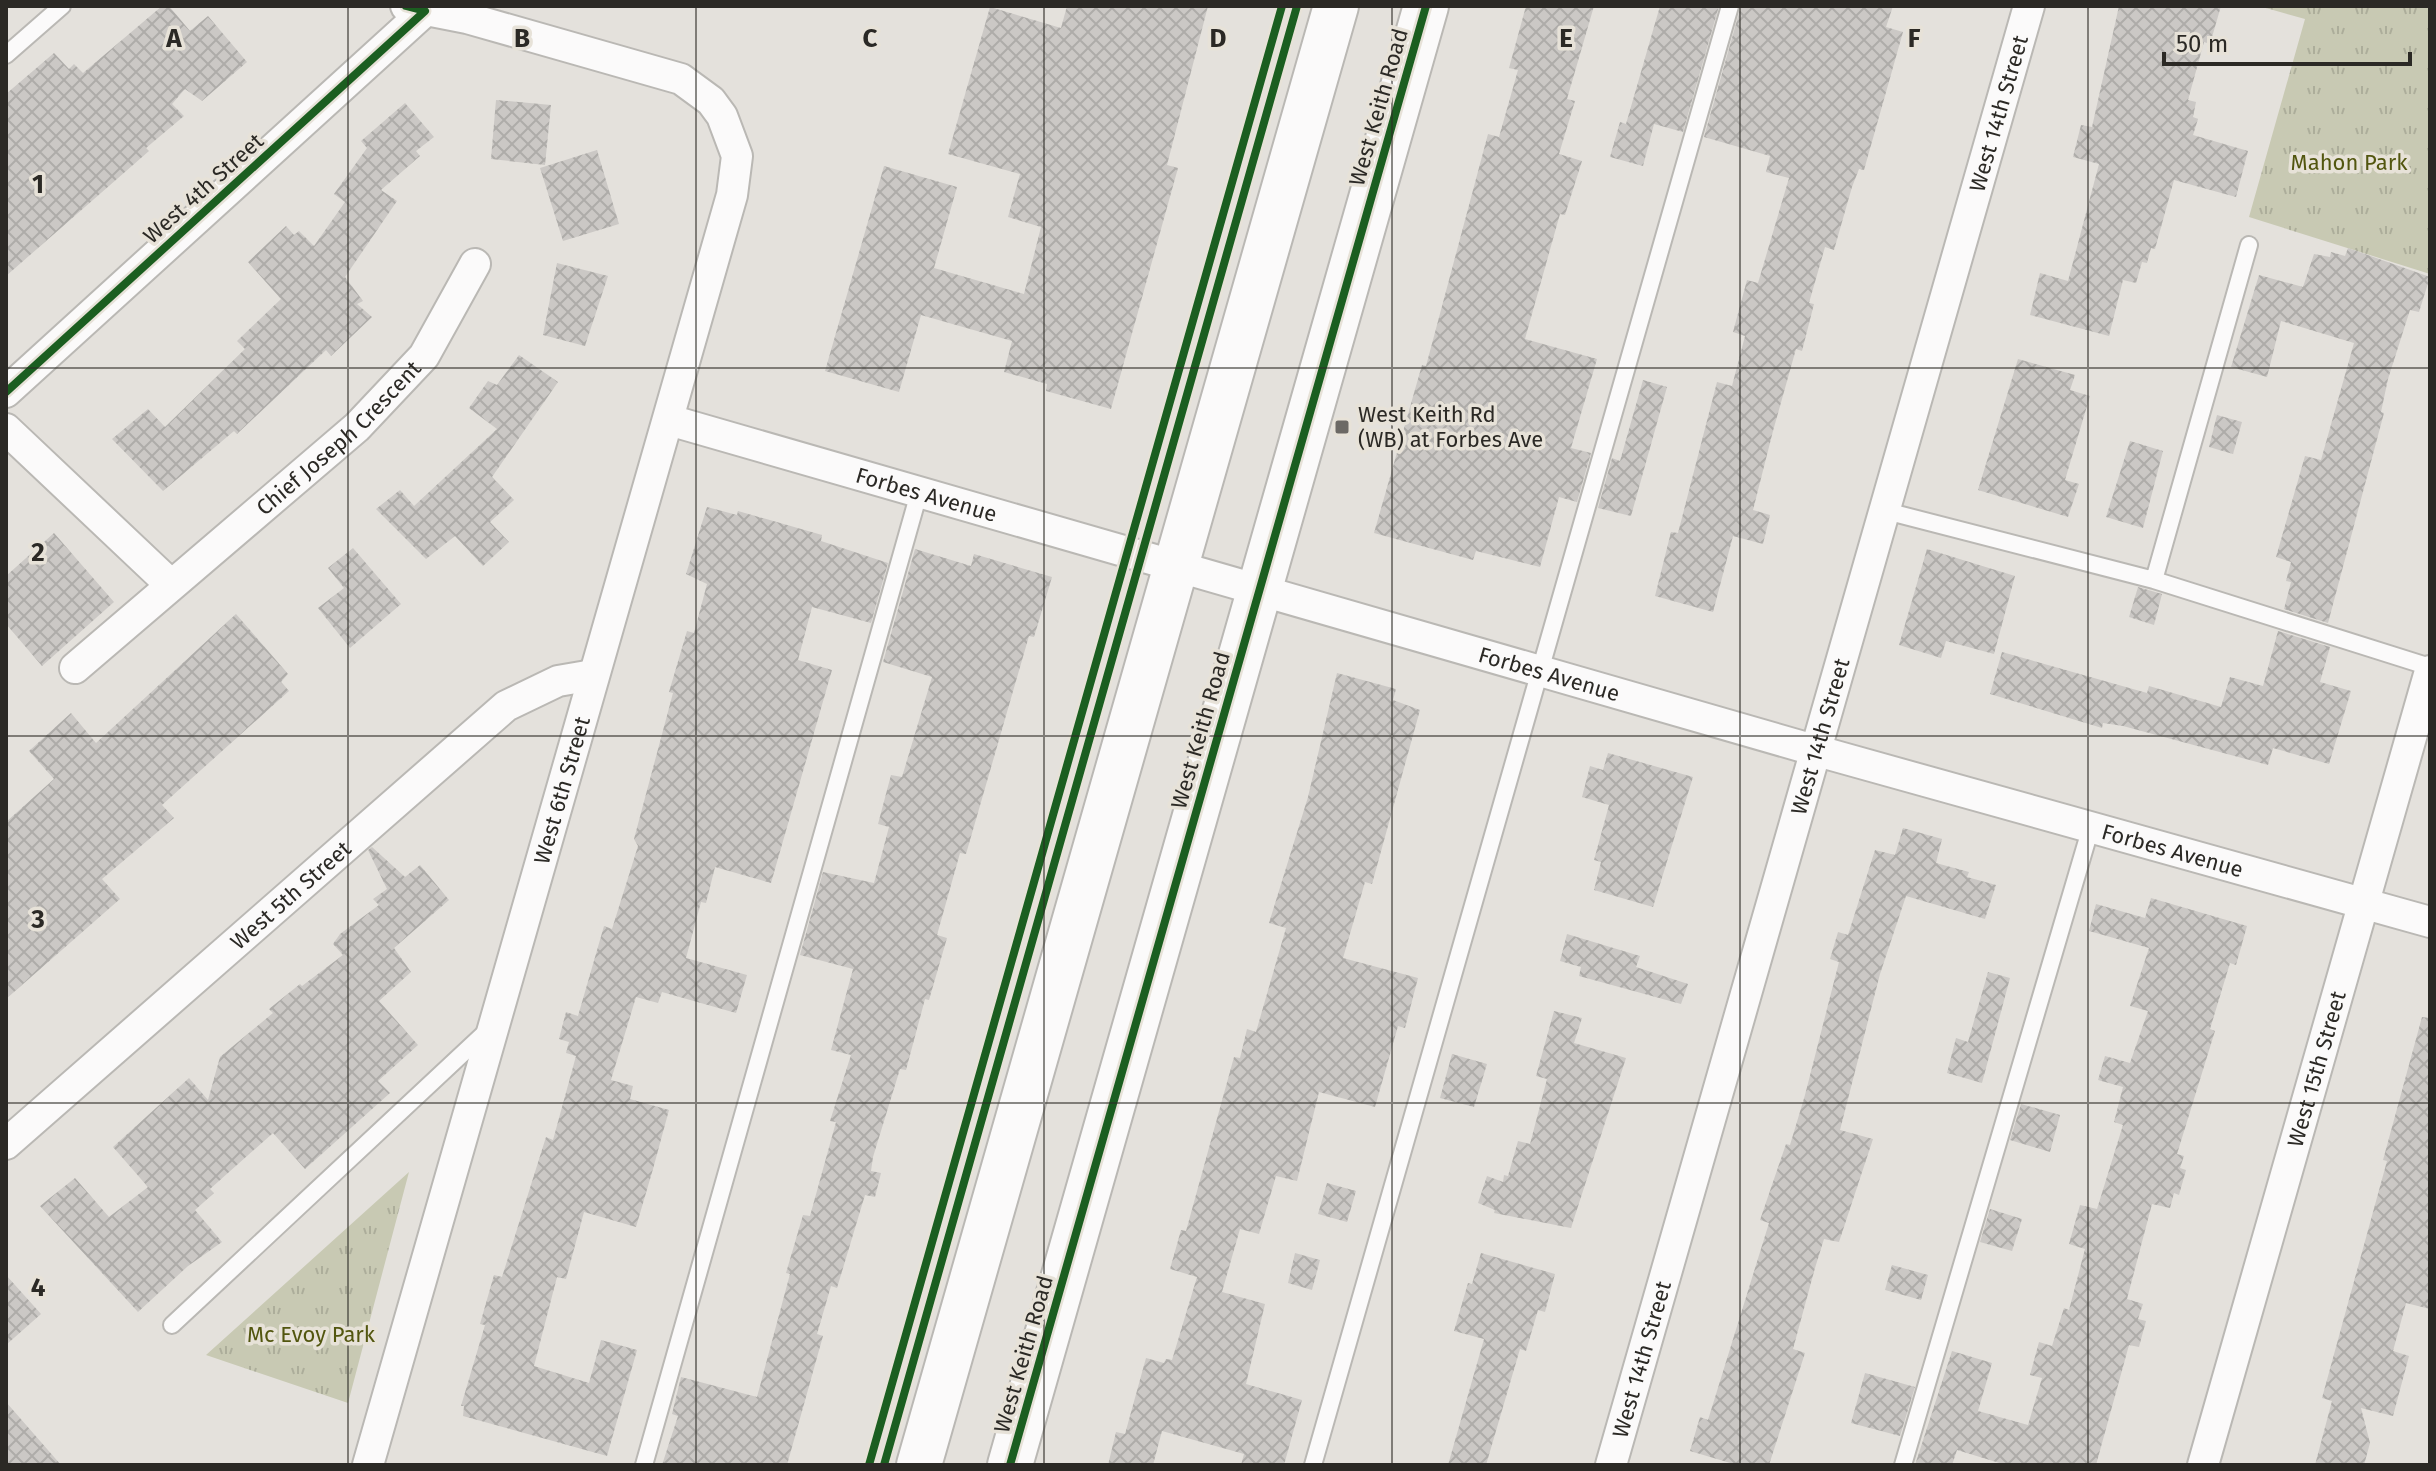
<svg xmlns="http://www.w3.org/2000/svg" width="2436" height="1471" viewBox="0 0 2436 1471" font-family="'Fira Sans',sans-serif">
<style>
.park{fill:url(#park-tufts)}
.building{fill:url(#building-cross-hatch)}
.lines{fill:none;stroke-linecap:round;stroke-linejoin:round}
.service-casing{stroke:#bab8b4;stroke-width:20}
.minor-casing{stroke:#bab8b4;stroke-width:34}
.secondary-casing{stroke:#bab8b4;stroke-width:48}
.service{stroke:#fbfafa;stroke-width:16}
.minor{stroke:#fbfafa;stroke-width:30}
.secondary{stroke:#fbfafa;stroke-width:44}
.cycleway-casing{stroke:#e7e2d8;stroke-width:13}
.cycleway{stroke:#1b5e20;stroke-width:8}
.grid{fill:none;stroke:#2b2925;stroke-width:2;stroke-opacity:0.55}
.poi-dot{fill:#6c6965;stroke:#e7e2d8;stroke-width:3}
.labels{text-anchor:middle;stroke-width:7;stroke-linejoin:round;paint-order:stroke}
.street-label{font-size:22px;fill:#2b2925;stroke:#e7e2d8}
.park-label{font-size:22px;fill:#52560f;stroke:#e7e2d8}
.poi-label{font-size:22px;fill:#2b2925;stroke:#e7e2d8;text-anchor:start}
.grid-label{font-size:26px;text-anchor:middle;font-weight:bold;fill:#2b2925;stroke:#e7e2d8;stroke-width:7;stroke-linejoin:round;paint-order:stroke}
</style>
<defs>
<pattern id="park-tufts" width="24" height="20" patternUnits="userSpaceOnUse" patternTransform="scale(2)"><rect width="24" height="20" fill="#c8c9b3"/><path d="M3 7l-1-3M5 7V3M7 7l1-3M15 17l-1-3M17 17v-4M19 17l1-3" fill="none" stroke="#acad9a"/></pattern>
<pattern id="building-cross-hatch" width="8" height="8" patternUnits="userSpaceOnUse" patternTransform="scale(2)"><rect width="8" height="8" fill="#cbc8c5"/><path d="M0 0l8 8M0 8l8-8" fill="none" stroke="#aeaca9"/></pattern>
</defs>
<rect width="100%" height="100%" fill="#e4e1dc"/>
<path class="park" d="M2259,6h171v268l-181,-57 56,-198z
M409,1172l-61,231 -142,-48z"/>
<path class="building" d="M162,6h7l21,25 18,-15 39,46 -45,39 -17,-12 -13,15 12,12 -38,32 3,3 -143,125v-182l48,-41 15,16 5,-5 9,9z
M1067,6h141l-41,159 11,3 -67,241 -65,-18 1,-7 -43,-12 8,-31 -91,-26 -22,77 -74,-21 59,-205 73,21 -23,81 90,26 17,-67 -33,-10 12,-43 -72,-20 42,-147 71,21z
M1526,6h68l-27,93 8,2 -16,53 23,7 -17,54 -5,-1 -35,125 72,20 -26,89 20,5 -14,49 -18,-5 -19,70 -64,-16 -3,9 -99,-27 48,-168 4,1 62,-232 11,3 19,-67 -9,-2z
M1660,6h59l-36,126 -29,-8 -11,42 -33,-9 10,-35 6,2z
M1741,6h152l-7,21 17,5 -39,138 -5,-1 -7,18 -18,63 -9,-3 -16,56 5,1 -12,47 -6,-2 -23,82 -20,79 17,5 -7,29 -30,-8 -20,76 -58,-16 16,-64 7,1 39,-151 15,4 13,-50 -12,-4 14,-52 11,3 31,-105 -23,-6 4,-16 -66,-19z
M2119,6h102l-11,38 -6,-2 -16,58 8,2 -3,15 5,2 -5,16 55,16 -12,46 -62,-17 -19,69 -4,-1 -4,15 -5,-1 -6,21 -13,-3 -14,56 -79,-21 10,-42 28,8 31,-117 -26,-7 8,-32 11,2z
M496,100l55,5 -6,60 -54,-6z
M405,103l29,34 -18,14 4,5 -39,34 16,11 -52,76 18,24 -6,3 15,13 -41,39 -5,-6 -89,84 -3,-3 -71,60 -51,-52 36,-30 17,18 80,-78 -8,-8 44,-42 -33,-37 38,-36 8,9 5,-4 15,15 31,-44 -11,-8 33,-46 -6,-7z
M597,150l22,74 -56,17 -23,-73z
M2348,248l82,29 -11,35 -9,-2 -22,69 -7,33 3,1 -56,210 -44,-14 7,-27 -5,-1 5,-19 -15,-5 29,-101 16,4 33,-117 -73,-22 -14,56 -36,-10 28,-92 44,12 11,-33 16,3 1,-5 14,4z
M557,263l51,13 -23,70 -42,-11z
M519,355l39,27 -66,95 22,23 -24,22 19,20 -26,24 -28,-30 -29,23 -50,-50 24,-19 14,16 83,-77 -28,-21 19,-27 9,4z
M2018,359l57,16 -5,15 20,6 -25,84 14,4 -11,33 -90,-27z
M1643,380l24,7 -36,129 -33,-8 14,-50 8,3z
M2217,415l25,7 -9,32 -24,-7z
M2130,441l33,10 -20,77 -37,-11z
M707,507l30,8 1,-4 84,24 -1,6 67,22 -17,60 -59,-16 -14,53 34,10 -61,213 -56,-16 -9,36 -5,-1 -15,56 61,17 -11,38 -74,-21 -4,11 -22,-6 -25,83 22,6 -3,13 39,11 -16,59 -17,58 -52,-15 -18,67 -9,-2 -23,89 55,17 12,-43 36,10 -30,106 -144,-40 1,-10h-3l24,-81 -5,-1 14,-49 8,2 44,-140 7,3 23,-84 -10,-3 3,-11 -10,-3 7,-27 12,4 26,-90 8,3 26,-83 -4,-7 39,-146 -4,-1 18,-61 7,2 13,-49 -21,-10z
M54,533l60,69 -72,64 -36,-42v-48z
M353,548l48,56 -51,44 -32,-40 26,-20 -16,-20z
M915,549l56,17 3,-12 78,23 -18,60 -5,-1 -63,218 -6,-1 -23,82 10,3 -18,62 -4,-1 -19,71 -6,-1 -27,88 -2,14 10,2 -6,24 -10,-2 -28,93 -6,-2 -14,48 6,2 -36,129h-125l16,-49 -6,-2 9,-37 76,20 33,-123 -4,-1 17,-58 7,1 26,-94 -6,-1 21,-66 -20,-5 22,-81 -53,-14 23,-83 51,11 15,-56 -11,-3 13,-49 11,2 30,-100 -49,-15z
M1927,549l88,27 -21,78 -48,-13 -5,17 -42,-13z
M2138,587l24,7 -8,31 -25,-8z
M236,614l52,60 -7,8 8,9 -127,114 12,13 -72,61 18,20 -114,100v-177l48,-43 -25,-28 42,-38 25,30z
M2278,631l52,16 -10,35 31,9 -22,73 -56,-16 -5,17 -145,-39 -20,-3 -1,5 -112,-34 12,-42 145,41 2,-7 72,21 9,-30 33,9z
M1337,673l59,16 -3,11 27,10 -48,174 -7,-2 -22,76 75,20 -13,50 -7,-2 -23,81 -56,-15 -22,89 -21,-5 -17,58 -19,-5 -18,63 43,12 -19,80 56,16 -18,65h-43l3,-11 -82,-23 -9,34h-45l8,-33 9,2 21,-76 18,5 2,-4 6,1 25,-83 -27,-8 11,-39 5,1 48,-174 6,1 7,-29 9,3 30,-104 -17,-5 39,-126z
M1608,753l85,24 -40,130 -59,-17 7,-28 -7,-2 15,-55 -27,-8 8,-31 13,4z
M1903,828l39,11 -6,24 33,9 -2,5 29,8 -11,34 -79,-23 -26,78 -40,156 33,9 -34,103 -15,-3 -9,29 -22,81 12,4 -36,112h-32l-47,-14 10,-34 8,3 61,-197 -9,-3 26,-76 4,1 15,-50 34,-133 -9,-3 8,-27 10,3 27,-85 20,5z
M372,847l33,30 15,-12 29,35 -55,48 17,24 -32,29 39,44 -40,36 12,12 -85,76 -32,-36 -63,56 4,4 -19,17 27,32 -34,24 -50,46 -98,-106 35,-28 34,39 39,-30 -35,-40 76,-69 19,22 12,-43 53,-44 -4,-4 31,-25 2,2 41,-31 -10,-11 7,-10 39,-29 -6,-6 14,-10 -19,-39z
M2151,898l96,28 -11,39 -6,-2 -20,66 5,2 -38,123 7,2 -4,12 6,2 -7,25 -5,-2 -4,15 -18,-4 -25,95 16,5 -5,15 8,2 -7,26 -10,-2 -33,120h-90l-49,-15 -5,15h-37l37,-114 40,12 -14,48 50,14 14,-47 -12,-3 9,-33 13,4 12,-38 5,2 16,-61 -16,-5 11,-39 17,4 26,-84 -9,-3 9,-35 -25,-7 7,-24 25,7 18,-52 -18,-5 19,-58 -60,-17 7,-27 49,14z
M1567,934l73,22 -4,11 52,17 -7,20 -102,-28 2,-9 -21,-6z
M1988,972l22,6 -28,105 -35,-10 9,-35 12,4z
M1554,1011l28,7 -8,25 52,15 -55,170 -77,-15 1,-3 -17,-7 9,-27 16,6 1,-7 4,1 10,-35 12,3 17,-65 -11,-3z
M2422,1017l8,1v291l-24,-6 -13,48 16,5 -16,60 -32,-8 9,35 -6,22h-49l17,-64 -10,-3 65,-237 -4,-1z
M1452,1054l35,10 -13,43 -34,-9z
M2021,1104l39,11 -10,37 -40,-12z
M1327,1183l29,8 -9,31 -29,-8z
M1990,1209l32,10 -10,32 -32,-9z
M1295,1253l25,7 -8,30 -24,-7z
M1481,1253l74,21 -10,38 -7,-2 -12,41 -6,-2 -34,116h-38l36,-126 -30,-8 14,-48 4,1z
M1892,1265l36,10 -7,25 -36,-10z
M6,1275l35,39 -35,31z
M1865,1373l50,14 -15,49 -49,-13z
M6,1402l55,63h-55z"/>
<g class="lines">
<defs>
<path id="service" d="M6,55l56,-49
M1882,510l272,70 276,87
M2154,580l95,-335
M172,1325l317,-296
M644,1465l275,-972
M1313,1465l417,-1459
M1903,1465l188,-638"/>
<g id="minor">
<path d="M6,392l419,-381"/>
<path id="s1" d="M669,420l1145,330 616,172"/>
<path d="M6,429l164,155"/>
<path id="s2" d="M75,668l282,-241 67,-71 51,-92"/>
<path id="s3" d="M6,1144l500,-438 52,-25 35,-6"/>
<path id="s4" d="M368,1465l364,-1270 5,-39 -15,-40 -11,-15 -30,-22 -214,-61 -61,-12"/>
<path id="s5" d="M1611,1465l418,-1459"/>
<path id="s6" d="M2203,1465l227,-794"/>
</g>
<path id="secondary" d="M919,1465l417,-1459
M1010,1465l416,-1459"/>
</defs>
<use href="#service" class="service-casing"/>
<use href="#minor" class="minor-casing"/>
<use href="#secondary" class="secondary-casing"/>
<use href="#service" class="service"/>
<use href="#minor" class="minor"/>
<use href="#secondary" class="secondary"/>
<defs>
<path id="cycleway" d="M6,392l419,-381 -19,-5
M869,1465l413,-1459
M884,1465l413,-1459
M1010,1465l416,-1459"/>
</defs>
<use href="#cycleway" class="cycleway-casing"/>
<use href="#cycleway" class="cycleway"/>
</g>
<path class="grid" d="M348,6v1459M696,6v1459M1044,6v1459M1392,6v1459M1740,6v1459M2088,6v1459M6,368h2424M6,736h2424M6,1103h2424"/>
<rect class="poi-dot" x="1334" y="419" width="16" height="16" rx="4"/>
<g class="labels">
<g class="street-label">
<text transform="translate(1378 107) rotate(-74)" y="8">West Keith Road</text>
<text dy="8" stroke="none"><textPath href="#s5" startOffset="1406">West 14th Street</textPath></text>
<text transform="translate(203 188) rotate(-42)" y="8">West 4th Street</text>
<text dy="8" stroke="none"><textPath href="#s2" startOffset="350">Chief Joseph Crescent</textPath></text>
<text dy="8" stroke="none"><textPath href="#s1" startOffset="268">Forbes Avenue</textPath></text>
<text dy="8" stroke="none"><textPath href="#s1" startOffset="916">Forbes Avenue</textPath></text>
<text transform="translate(1200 730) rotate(-74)" y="8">West Keith Road</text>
<text dy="8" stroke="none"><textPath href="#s5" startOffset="758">West 14th Street</textPath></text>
<text dy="8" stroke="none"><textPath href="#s4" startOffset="702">West 6th Street</textPath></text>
<text dy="8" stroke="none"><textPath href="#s1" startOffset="1564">Forbes Avenue</textPath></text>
<text dy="8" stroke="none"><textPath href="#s3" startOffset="378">West 5th Street</textPath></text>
<text dy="8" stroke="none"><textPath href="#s6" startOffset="412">West 15th Street</textPath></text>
<text transform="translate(1023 1354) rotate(-74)" y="8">West Keith Road</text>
<text dy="8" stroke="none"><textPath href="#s5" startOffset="110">West 14th Street</textPath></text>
</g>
<g class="park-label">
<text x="2349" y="170">Mahon Park</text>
<text x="311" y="1342">Mc Evoy Park</text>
</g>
<g class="poi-label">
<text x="1358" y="422">West Keith Rd<tspan x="1358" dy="25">(WB) at Forbes Ave</tspan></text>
</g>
</g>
<g class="grid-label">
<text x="174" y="47">A</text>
<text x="522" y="47">B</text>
<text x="870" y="47">C</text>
<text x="1218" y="47">D</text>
<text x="1566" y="47">E</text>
<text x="1914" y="47">F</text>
<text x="38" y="193">1</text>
<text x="38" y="561">2</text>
<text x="38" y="928">3</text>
<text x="38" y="1296">4</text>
</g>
<rect width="2436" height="1471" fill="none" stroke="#2b2925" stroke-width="16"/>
<path d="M2164 52v12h246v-12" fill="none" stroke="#2b2925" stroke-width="4"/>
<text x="2176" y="52" font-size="24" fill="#2b2925" stroke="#e7e2d8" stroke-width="6" paint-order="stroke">50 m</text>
</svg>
